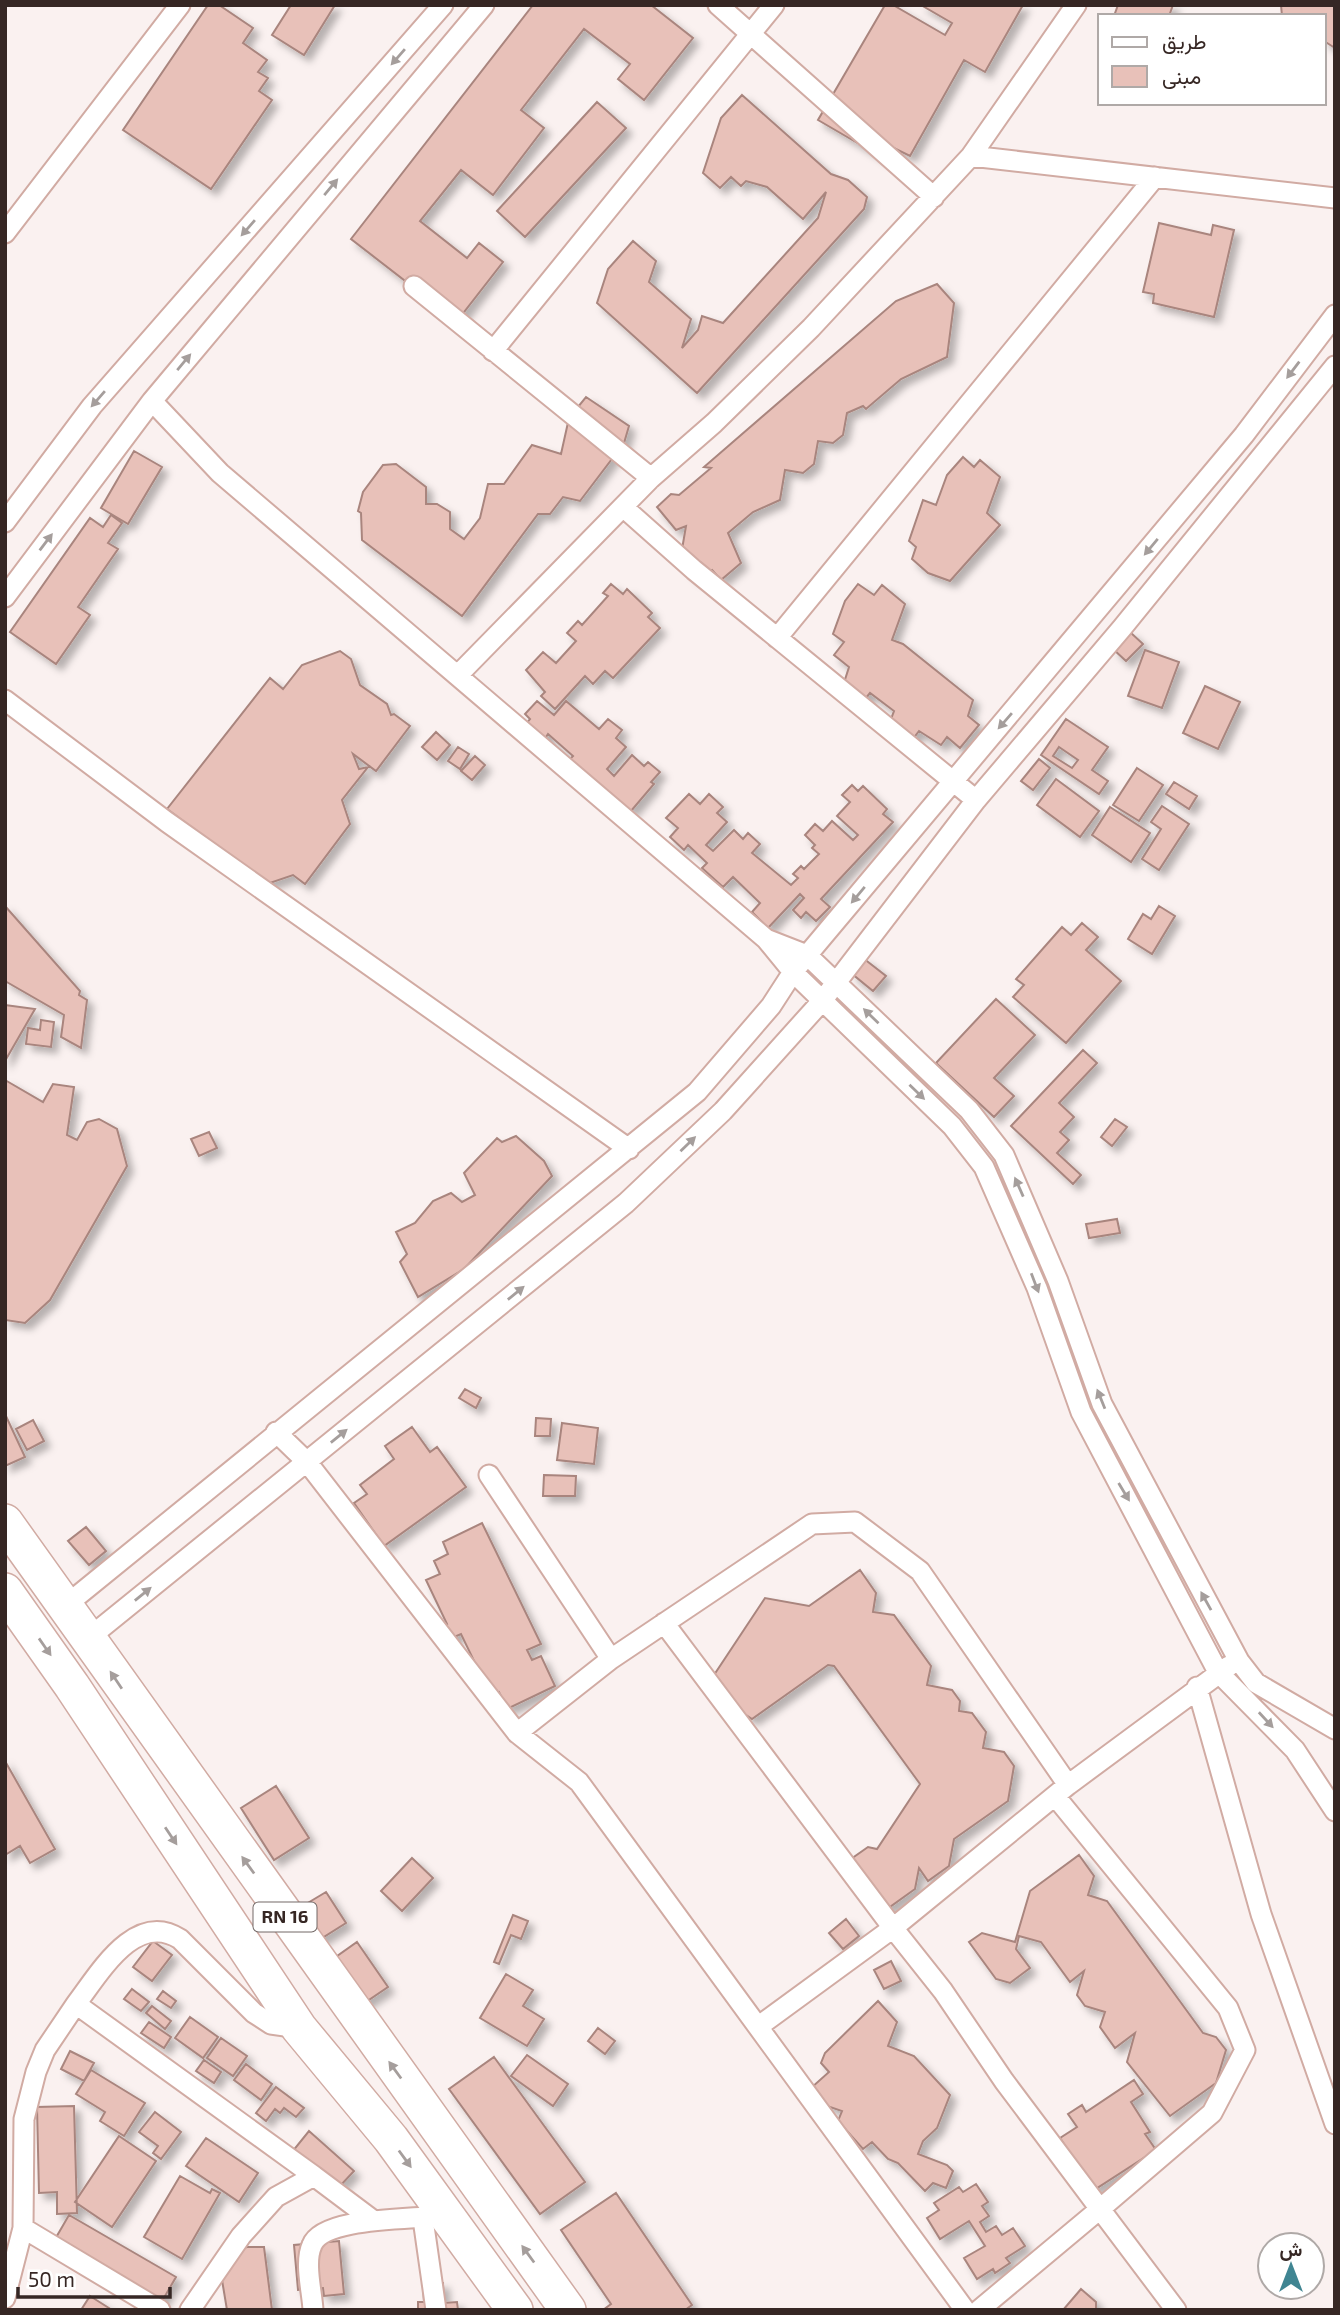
<svg xmlns="http://www.w3.org/2000/svg" width="1340" height="2315" viewBox="0 0 1340 2315" font-family="'Exo 2',Vazirmatn,sans-serif">
<style>
.building{fill:#e8c1b9;stroke:#a9857e;stroke-width:2;fill-rule:evenodd;filter:url(#shadow)}
.lines{fill:none;stroke-linecap:round;stroke-linejoin:round}
.street-casing{stroke:#d1aba3;stroke-width:23}
.highway-casing{stroke:#d1aba3;stroke-width:38}
.street{stroke:#fff;stroke-width:19}
.highway{stroke:#fff;stroke-width:35}
.oneway{fill:#a59e9c}
.labels{text-anchor:middle;stroke-width:5;stroke-linejoin:round;paint-order:stroke}
.shield{fill:#fff;stroke:#726866;stroke-width:2}
.shield-label{font-size:18px;font-weight:bold;fill:#362724}
</style>
<defs>
<filter id="shadow"><feDropShadow dx="6" dy="6" stdDeviation="3.5" flood-color="#0004"/></filter>
</defs>
<rect width="100%" height="100%" fill="#faf1f0"/>
<path class="building" d="M208,5h11l34,23 -10,15 24,17 -9,12 10,6 -9,13 13,9 -61,89 -88,-59z
M291,5h44l-31,50 -32,-20z
M533,5h118l42,33 -49,62 -26,-21 12,-15 -46,-35 -63,81 23,18 -51,67 -32,-25 -41,51 47,37 12,-15 24,19 -46,59 -106,-82z
M885,5h8l52,30 7,-12 -31,-18h102l-38,67 -21,-12 -54,96 -18,-9 -7,12 -67,-39z
M1118,5h55l-4,11h-55z
M1281,5h54v43l-11,-7v-25h-42z
M742,95l89,79 17,6 19,17 -3,12 -167,184 -100,-90 11,-34 25,-28 23,20 -7,21 42,37 -9,29 16,-18 4,-14 21,7 95,-105 8,-26 -23,27 -36,-32 -21,-6 -5,5 -10,-9 -11,11 -17,-15 18,-55z
M597,102l29,26 -101,109 -28,-26z
M1159,223l52,12 2,-10 21,5 -20,87 -61,-14 1,-9 -11,-2z
M937,284l17,19 -7,54 -46,22 -35,30 -3,-3 -16,7 -4,22 -10,8 -15,-2 -4,23 -11,9 -18,-3 -5,30 -27,12 -25,21 13,30 -20,17 -9,-10 -17,8 -15,-17 6,-35 -10,4 -19,-23 14,-13 8,1 32,-27 -7,-1 192,-166z
M586,397l43,29 -5,17 -44,58 -17,-4 -13,17h-12l-76,102 -100,-76 -1,-27 -3,-2 5,-19 20,-27 13,-1 30,23v17h11l13,8v17l14,10 16,-21 8,-34h16l28,-39 29,9 8,-36z
M134,451l28,16 -34,57 -27,-16z
M963,457l11,10 6,-7 20,17 -13,36 13,12 -50,56 -22,-8 -16,-14 4,-12 -7,-6 14,-41 13,5 11,-30z
M111,515l11,8 -14,20 10,6 -40,58 12,8 -34,49 -46,-32 80,-114 13,9z
M611,584l12,10 4,-5 25,24 -4,4 12,11 -47,50 -8,-7 -12,13 -8,-8 -30,33 -14,-13 4,-4 -19,-22 17,-18 13,11 20,-22 -9,-8 11,-12 4,4 26,-29 -5,-3z
M858,584l16,11 8,-10 23,19 -13,36 11,4 70,56 -5,16 11,9 -19,23 -13,-11 -6,8 -22,-14 -10,13 -21,-17 6,-16 -24,-18 -9,11 -19,-15 7,-22 -15,-12 10,-13 -11,-8 12,-33z
M1130,632l13,12 -17,17 -13,-12z
M1145,650l34,12 -17,46 -34,-12z
M340,651l11,8 9,26 27,19 4,11 3,-1 16,12 -34,45 -23,-17 6,15 9,-2 -26,33 8,24 -45,60 -12,-9 -26,9 -100,-75 103,-131 13,11 19,-24z
M1205,686l35,16 -22,47 -35,-16z
M537,701l17,14 12,-14 33,28 9,-10 14,11 -6,8 10,9 -19,22 7,7 18,-21 12,11 4,-4 12,10 -9,10 3,2 -23,27 -61,-52 3,-3 -25,-22 -4,6 -18,-16 4,-5 -5,-5z
M1066,719l42,28 -16,23 16,11 -9,13 -58,-39zM1059,747l19,13 -6,8 -19,-12z
M436,732l14,13 -13,15 -15,-13z
M458,747l11,7 -9,15 -12,-8z
M475,756l10,9 -13,15 -11,-9z
M1039,759l11,9 -17,22 -12,-9z
M1137,768l26,17 -24,36 -26,-16z
M1056,779l43,32 -19,26 -43,-32z
M1174,782l23,14 -8,13 -23,-15z
M852,785l6,6 5,-5 24,23 -4,5 10,8 -72,77 9,8 -14,14 -10,-9 -5,6 -8,-8 11,-12 -4,-4 -32,34 -16,-16 8,-9 -27,-26 -10,10 -21,-19 5,-5 -19,-18 -4,5 -14,-13 8,-9 -12,-10 23,-24 11,10 9,-10 14,13 -6,6 10,9 -21,23 7,6 21,-21 9,9 5,-6 12,11 -8,9 39,32 7,-7 -5,-4 8,-8 3,3 15,-15 -7,-6 3,-3 -10,-10 10,-11 8,7 9,-10 21,19 5,-5 -21,-19 13,-14 -8,-7z
M1162,806l27,18 -30,46 -17,-11 19,-30 -10,-7z
M1110,807l40,26 -19,29 -39,-27z
M5,906l75,85 -1,4 8,5 -6,48 -20,-11 3,-22 -59,-34z
M1159,906l16,10 -23,38 -24,-15 15,-25 8,5z
M1082,923l16,14 -12,13 35,31 -55,62 -53,-46 11,-12 -8,-6 46,-52 9,8z
M863,958l23,18 -13,15 -22,-18z
M996,999l39,36 -41,43 20,18 -20,21 -58,-54z
M5,1005l30,4 -30,52z
M41,1020l13,2 -3,25 -25,-3 2,-16 12,2z
M1083,1050l14,13 -38,40 15,14 -14,15 9,8 -12,13 24,22 -8,9 -62,-58z
M5,1080l38,22 10,-18 21,3 -7,48 10,5 10,-18 12,-3 18,10 10,37 -77,134 -25,23 -20,-3z
M1115,1119l12,8 -15,19 -11,-9z
M209,1132l8,16 -18,8 -8,-17z
M516,1136l28,25 8,15 -88,93 -46,28 -18,-35 7,-8 -11,-22 19,-9 18,-22 18,-8 11,9 13,-7 -11,-22 33,-35 5,4z
M1117,1219l3,14 -31,5 -3,-14z
M465,1389l16,9 -5,10 -17,-10z
M5,1414l20,43 -20,9z
M536,1418l15,1 -1,17h-15z
M33,1420l11,21 -17,9 -11,-21z
M562,1423l36,5 -4,36 -37,-4z
M412,1427l18,25 7,-5 29,40 -82,59 -30,-43 13,-9 -7,-9 34,-26 -9,-13z
M544,1475l32,1 -1,20h-32z
M482,1523l59,121 -14,6 5,10 9,-4 14,30 -48,23 -8,-17 -8,4 -30,-62 -14,6 -7,-13 7,-3 -21,-44 14,-6 -6,-13 14,-7 -5,-12z
M86,1527l20,24 -17,14 -21,-24z
M860,1570l16,23 -3,19 21,3 37,51 -4,19 25,5 8,11 -1,10 13,2 14,19 -3,16 21,4 10,14 -6,35 -54,38 -5,27 -21,15 -9,-13 -4,21 -28,20 -36,-50 17,-12 9,2 43,-65 -86,-118 -6,-1 -76,54 -12,-8 -26,-36 51,-77 44,8z
M5,1761l50,88 -25,14 -10,-17 -15,9z
M276,1786l33,52 -35,22 -33,-52z
M1079,1855l15,21 -6,19 19,6 96,132 13,4 10,13 -10,33 -46,33 -43,-54 8,-29 -20,15 -15,-21 5,-15 -20,-6 -8,-11 7,-24 -14,11 -29,-40 -22,-6 -3,13 14,19 -20,15 -14,-4 -27,-37 13,-9 33,9 15,-51z
M412,1858l21,20 -31,33 -21,-20z
M326,1892l20,31 -35,22 -20,-32z
M513,1915l15,6 -7,18 -10,-4 -12,29 -5,-2z
M846,1919l13,17 -16,13 -14,-16z
M153,1941l19,14 -20,26 -19,-14z
M357,1942l31,45 -34,23 -31,-44z
M891,1961l10,20 -17,8 -10,-19z
M506,1974l27,16 -10,16 21,13 -17,27 -47,-28z
M132,1989l17,13 -8,9 -17,-12z
M163,1991l13,10 -5,7 -14,-9z
M878,2001l19,21 -9,24 26,10 36,39 -13,33 -14,13 -5,13 29,11 6,6 -7,17 -13,-5 -8,8 -27,-28 -10,-4 -16,-17 -9,7 -25,-28 4,-10 -15,-5 -16,-18 18,-16 -8,-9 4,-10z
M152,2006l19,15 -6,8 -19,-16z
M190,2017l28,20 -15,21 -28,-20z
M149,2022l22,15 -7,11 -23,-15z
M598,2028l17,13 -10,13 -17,-13z
M221,2038l26,18 -14,20 -26,-18z
M70,2051l24,12 -10,18 -23,-12z
M527,2055l41,29 -15,22 -42,-30z
M494,2057l91,125 -45,32 -91,-125z
M204,2060l17,12 -7,11 -18,-12z
M246,2064l26,20 -11,16 -27,-20z
M91,2070l54,33 -21,33 -24,-15 5,-9 -29,-18z
M1134,2080l9,14 -12,8 19,30 -5,2 11,16 -62,40 -34,-52 17,-11 -9,-13 14,-9 4,7z
M276,2087l28,21 -8,9 -12,-9 -4,5 -5,-4 -9,12 -10,-8z
M74,2106l3,107 -20,1v-22l-18,1 -2,-86z
M155,2112l26,20 -20,27 -8,-6 5,-7 -19,-14z
M309,2131l45,40 -13,14 -49,-33z
M119,2136l37,25 -44,66 -37,-25z
M206,2138l52,35 -19,29 -53,-36z
M180,2176l30,17 2,-4 8,4 -38,66 -38,-22z
M976,2184l12,18 -6,4 7,10 -9,6 6,10 10,-6 6,9 11,-7 12,18 -19,12 4,5 -15,10 -2,-4 -16,10 -13,-21 21,-12 -16,-25 -29,18 -13,-21 12,-8 -5,-7 25,-16 4,5z
M616,2193l76,112 -7,5h-82l8,-6 -50,-74z
M69,2215l107,62 -15,26 -107,-62z
M339,2241l5,53 -20,2 -1,-8 -25,2 -4,-45z
M247,2247h17l8,63h-45l-6,-36v-20z
M423,2283h20l1,20 13,-1 1,8h-40v-8h6z
M1081,2289l15,13v8h-33z
M90,2296l22,14h-31z"/>
<g class="lines">
<defs>
<path id="street" d="M718,5l216,192
M971,156l364,42
M5,233l175,-228
M414,286l237,192
M493,351l281,-346
M152,401l68,72 546,466 27,33 159,154 32,41 53,121 44,124 137,260 77,78 40,61
M623,507l71,63 282,230
M5,522l87,-116 351,-401
M5,597l147,-196 332,-396
M777,638l378,-461
M458,675l193,-197 63,-55 97,-95 160,-172 105,-151
M5,700l162,122 462,327
M766,939l41,16 162,155 35,45 54,126 44,123 137,257 17,22 79,46
M276,1432l31,30 210,271 62,49 386,528
M489,1475l122,184
M65,1606l632,-514 74,-86 22,-34 451,-537 91,-120
M664,1623l229,305 -134,98
M90,1637l536,-434 97,-92 99,-110 154,-201 146,-172 213,-262
M1197,1687l64,227 74,210
M517,1733l94,-74 201,-135 43,-2 65,49 148,214
M1055,1796l173,212 17,42 -33,63 -112,96 76,101
M76,2004c23,-30 59,-94 104,-65l74,74 17,11 28,4
M423,2219l13,91
M23,2228l137,82
M5,2298l18,-70 1,-109 12,-47 9,-22 31,-46 238,172
M190,2310l51,-74 35,-39 38,-21 60,45
M313,2310c-1,-19 -9,-48 -1,-65 11,-29 105,-25 134,-30
M979,2310l121,-101 -96,-128 -61,-90 -50,-63 175,-143 161,-119"/>
<path id="highway" d="M5,1522l563,788
M5,1591l67,95 227,342 92,111 124,171"/>
</defs>
<use href="#street" class="street-casing"/>
<use href="#highway" class="highway-casing"/>
<use href="#street" class="street"/>
<use href="#highway" class="highway"/>
</g>
<defs><path id="oneway-solid" d="M-6-.8H1V-3.2L6.5 0L1 3.2V.8H-6Z" transform="scale(1.75)"/></defs>
<g class="oneway">
<use href="#oneway-solid" transform="translate(398 57) rotate(131)"/>
<use href="#oneway-solid" transform="translate(331 187) rotate(-50)"/>
<use href="#oneway-solid" transform="translate(248 228) rotate(131)"/>
<use href="#oneway-solid" transform="translate(184 362) rotate(-50)"/>
<use href="#oneway-solid" transform="translate(1293 370) rotate(127)"/>
<use href="#oneway-solid" transform="translate(98 399) rotate(131)"/>
<use href="#oneway-solid" transform="translate(46 542) rotate(-53)"/>
<use href="#oneway-solid" transform="translate(1151 547) rotate(130)"/>
<use href="#oneway-solid" transform="translate(1005 721) rotate(131)"/>
<use href="#oneway-solid" transform="translate(858 895) rotate(130)"/>
<use href="#oneway-solid" transform="translate(871 1016) rotate(-136)"/>
<use href="#oneway-solid" transform="translate(917 1092) rotate(44)"/>
<use href="#oneway-solid" transform="translate(688 1144) rotate(-44)"/>
<use href="#oneway-solid" transform="translate(1019 1187) rotate(-114)"/>
<use href="#oneway-solid" transform="translate(1035 1283) rotate(69)"/>
<use href="#oneway-solid" transform="translate(516 1293) rotate(-39)"/>
<use href="#oneway-solid" transform="translate(1101 1399) rotate(-112)"/>
<use href="#oneway-solid" transform="translate(339 1436) rotate(-39)"/>
<use href="#oneway-solid" transform="translate(1124 1492) rotate(59)"/>
<use href="#oneway-solid" transform="translate(143 1594) rotate(-39)"/>
<use href="#oneway-solid" transform="translate(1206 1601) rotate(-119)"/>
<use href="#oneway-solid" transform="translate(45 1647) rotate(55)"/>
<use href="#oneway-solid" transform="translate(116 1680) rotate(-124)"/>
<use href="#oneway-solid" transform="translate(1266 1720) rotate(47)"/>
<use href="#oneway-solid" transform="translate(171 1836) rotate(56)"/>
<use href="#oneway-solid" transform="translate(248 1865) rotate(-126)"/>
<use href="#oneway-solid" transform="translate(395 2070) rotate(-126)"/>
<use href="#oneway-solid" transform="translate(405 2159) rotate(54)"/>
<use href="#oneway-solid" transform="translate(528 2254) rotate(-126)"/>
</g>
<g class="labels">
<rect class="shield" x="253.5" y="1902.5" width="63" height="29" rx="5"/>
<g class="shield-label">
<text x="285" y="1923">RN 16</text>
</g>
</g>
<rect width="1340" height="2315" fill="none" stroke="#362724" stroke-width="14"/>
<rect x="1098" y="14" width="228" height="91" fill="#ffffff" stroke="#afa9a7" stroke-width="2"/>
<rect x="1112" y="37" width="35" height="10" fill="#ffffff" stroke="#afa9a7" stroke-width="2"/>
<text x="1162" y="49" font-size="21" fill="#362724">طريق</text>
<rect x="1112" y="66" width="35" height="21" fill="#e8c1b9" stroke="#afa9a7" stroke-width="2"/>
<text x="1162" y="84" font-size="21" fill="#362724">مبنى</text>
<g transform="translate(1291 2266)"><circle r="33" fill="#ffffff" stroke="#afa9a7" stroke-width="2"/>
<path d="M0-5L12 26L0 18L-12 26Z" fill="#408592"/>
<text y="-10" font-size="19" font-weight="bold" text-anchor="middle" fill="#362724">ش</text>
</g>
<path d="M18 2287v10h152v-10" fill="none" stroke="#362724" stroke-width="3.5"/>
<text x="28" y="2287" font-size="21" fill="#362724" stroke="#ffffff" stroke-width="5" paint-order="stroke">50 m</text>
</svg>
